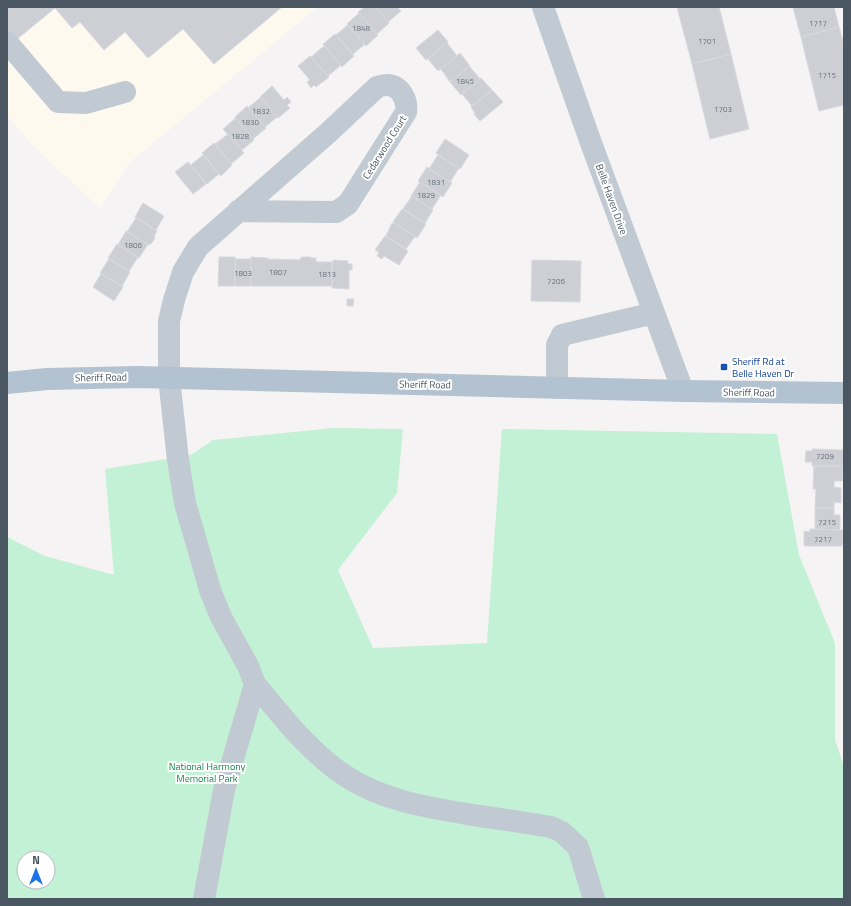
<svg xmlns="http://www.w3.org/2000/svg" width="851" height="906" viewBox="0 0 851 906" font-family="'Titillium Web',sans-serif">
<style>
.commercial{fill:#fdf9ef}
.green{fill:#c3f1d5;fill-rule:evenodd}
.building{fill:#cdcfd5;stroke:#d7d9de}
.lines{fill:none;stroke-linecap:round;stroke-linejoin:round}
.minor{stroke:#c1cad2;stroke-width:22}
.major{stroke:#b3c2d1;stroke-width:22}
.transit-dot{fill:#1a4fb4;stroke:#fff;stroke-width:1.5}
.labels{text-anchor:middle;stroke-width:4;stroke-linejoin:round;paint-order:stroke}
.number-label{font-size:8px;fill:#6b747e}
.street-label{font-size:10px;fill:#4a5661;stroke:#fff}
.transit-label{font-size:10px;fill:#164399;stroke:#fff;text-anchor:start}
.park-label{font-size:10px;fill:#17864f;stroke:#fff}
</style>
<rect width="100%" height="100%" fill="#f5f3f3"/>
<path class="commercial" d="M7,7h311l-189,156 -29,45 -63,-58 -30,-34z"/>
<path class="green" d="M333,428l70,1 -6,64 -59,77 35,78 114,-5 15,-214 275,5 22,121 36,88v96l9,28v132h-837v-362l38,19 69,19 -9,-106 86,-14 22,-15zM24,858h24v24h-24z"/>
<path class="building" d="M7,7h275l-68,57 -31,-35 -35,29 -23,-26 -21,18 -24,-28 -8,6 -17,-20 -39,32 -9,-11z
M365,7h10l14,16 -12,11 -19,-22z
M375,7h22l4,4 -13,11z
M677,7h42l12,47 -39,10z
M793,7h41l5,20 -38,10z
M359,13l19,22 -12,11 -19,-22z
M348,25l17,19 -12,10 -17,-19z
M839,27l5,18v60l-25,6 -18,-74z
M438,30l10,12 -22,18 -10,-12z
M335,34l19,22 -12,11 -19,-23z
M447,43l10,13 -19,15 -10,-12z
M324,46l17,19 -13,11 -17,-19z
M460,53l10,13 -20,16 -9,-13z
M731,54l18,75 -39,10 -18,-75z
M310,56l19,21 -13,10 -2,-2 -3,3 -4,-6 3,-2 -12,-14z
M469,66l11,13 -19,16 -11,-13z
M481,78l11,12 -20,16 -10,-12z
M272,86l12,14 3,-3 4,5 -4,3 3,3 -12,10 -18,-21z
M492,90l11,12 -23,19 -6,-7 1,-1 -4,-6z
M261,97l16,20 -12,10 -17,-19z
M247,106l19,22 -13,11 -18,-22z
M236,118l18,22 -12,10 -19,-21z
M228,134l16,19 -13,11 -16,-20z
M445,139l24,16 -9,14 -24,-16z
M214,143l18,22 -11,11 -19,-23z
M203,155l16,19 -12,10 -16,-19z
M438,155l21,13 -9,14 -21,-13z
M188,162l18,22 -13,10 -18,-22z
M427,167l25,16 -9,14 -25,-16z
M420,182l21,13 -9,14 -21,-13z
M412,196l21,14 -8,13 -22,-14z
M143,203l21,13 -8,14 -21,-13z
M402,209l24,15 -9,14 -24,-16z
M136,218l21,13 -3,5 1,2 -4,6h-1l-1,1 -22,-13z
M392,223l1,1 1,-1 21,13 -9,13 -20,-13z
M126,231l22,13 -9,14 -21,-13z
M385,236l23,15 -9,14 -15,-9 -2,3 -5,-3 2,-4 -4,-2z
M117,244l21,13 -9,14 -21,-13z
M219,257h16v29h-17z
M251,257l17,1 -1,1 33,1v-2h1l1,-1h9v1h5v4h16v24h-81z
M109,259l21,13 -8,14 -22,-13z
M235,259h16v27h-16z
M333,260l15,1v3h4v6h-3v19l-17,-1v-26h1z
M532,260l49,1 -1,41 -49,-1z
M101,274l22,13 -9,14 -21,-14z
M347,299h7l-1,7h-6z
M812,449l32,1v16h-32v-4h-7l1,-11h6z
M814,466h29l-1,15h-8v6l7,1v15l-7,-1v6h-19l1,-19h-3z
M815,508h19v7h6v15l-25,-1z
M810,529l33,1 -1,16h-38v-15l6,1z"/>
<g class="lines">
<path class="minor" d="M543,7l48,136 92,248
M7,42l51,60 28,1 39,-11
M557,388v-43l5,-10 92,-22
M255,684c27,32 53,67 89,91 40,27 88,33 135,41 24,3 48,7 72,11l11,5 16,15 16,52
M204,899l20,-109 31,-106 -7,-18 -27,-49 -11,-27 -25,-87 -7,-43 -9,-82v-57l5,-21 9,-28 15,-25 130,-114 49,-46c3,-1 6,-2 10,-2 13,0 21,15 19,27l-58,92 -12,8 -98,-1"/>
<path class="major" d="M7,383l40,-4 91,-2 545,14 161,2"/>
</g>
<rect class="transit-dot" x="720" y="363" width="8" height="8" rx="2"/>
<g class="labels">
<g class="number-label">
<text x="818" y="26">1717</text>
<text x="361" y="31">1848</text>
<text x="707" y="44">1701</text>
<text x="827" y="78">1715</text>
<text x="465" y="84">1845</text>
<text x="723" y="112">1703</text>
<text x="261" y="114">1832</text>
<text x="250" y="125">1830</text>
<text x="240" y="139">1828</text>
<text x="436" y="185">1831</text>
<text x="426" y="198">1829</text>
<text x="133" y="248">1806</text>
<text x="278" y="275">1807</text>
<text x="243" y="276">1803</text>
<text x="327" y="277">1813</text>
<text x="556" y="284">7206</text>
<text x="825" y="459">7209</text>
<text x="827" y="525">7215</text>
<text x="823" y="542">7217</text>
</g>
<g class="street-label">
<text transform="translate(384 147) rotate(-58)" y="4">Cedarwood Court</text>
<text transform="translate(612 199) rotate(70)" y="4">Belle Haven Drive</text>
<text transform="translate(101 377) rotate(-1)" y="4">Sheriff Road</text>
<text transform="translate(425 384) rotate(1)" y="4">Sheriff Road</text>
<text transform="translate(749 392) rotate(1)" y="4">Sheriff Road</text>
</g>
<g class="transit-label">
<text x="732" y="365">Sheriff Rd at<tspan x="732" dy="12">Belle Haven Dr</tspan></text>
</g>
<g class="park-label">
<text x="207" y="770">National Harmony<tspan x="207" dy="12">Memorial Park</tspan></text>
</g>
</g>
<rect width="851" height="906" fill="none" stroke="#4a5661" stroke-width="16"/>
<g transform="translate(36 870)"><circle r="19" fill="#ffffff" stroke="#b7bbc0"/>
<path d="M0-3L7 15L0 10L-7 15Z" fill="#1a73e8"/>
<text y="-6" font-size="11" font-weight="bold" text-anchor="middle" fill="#4a5661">N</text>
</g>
</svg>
